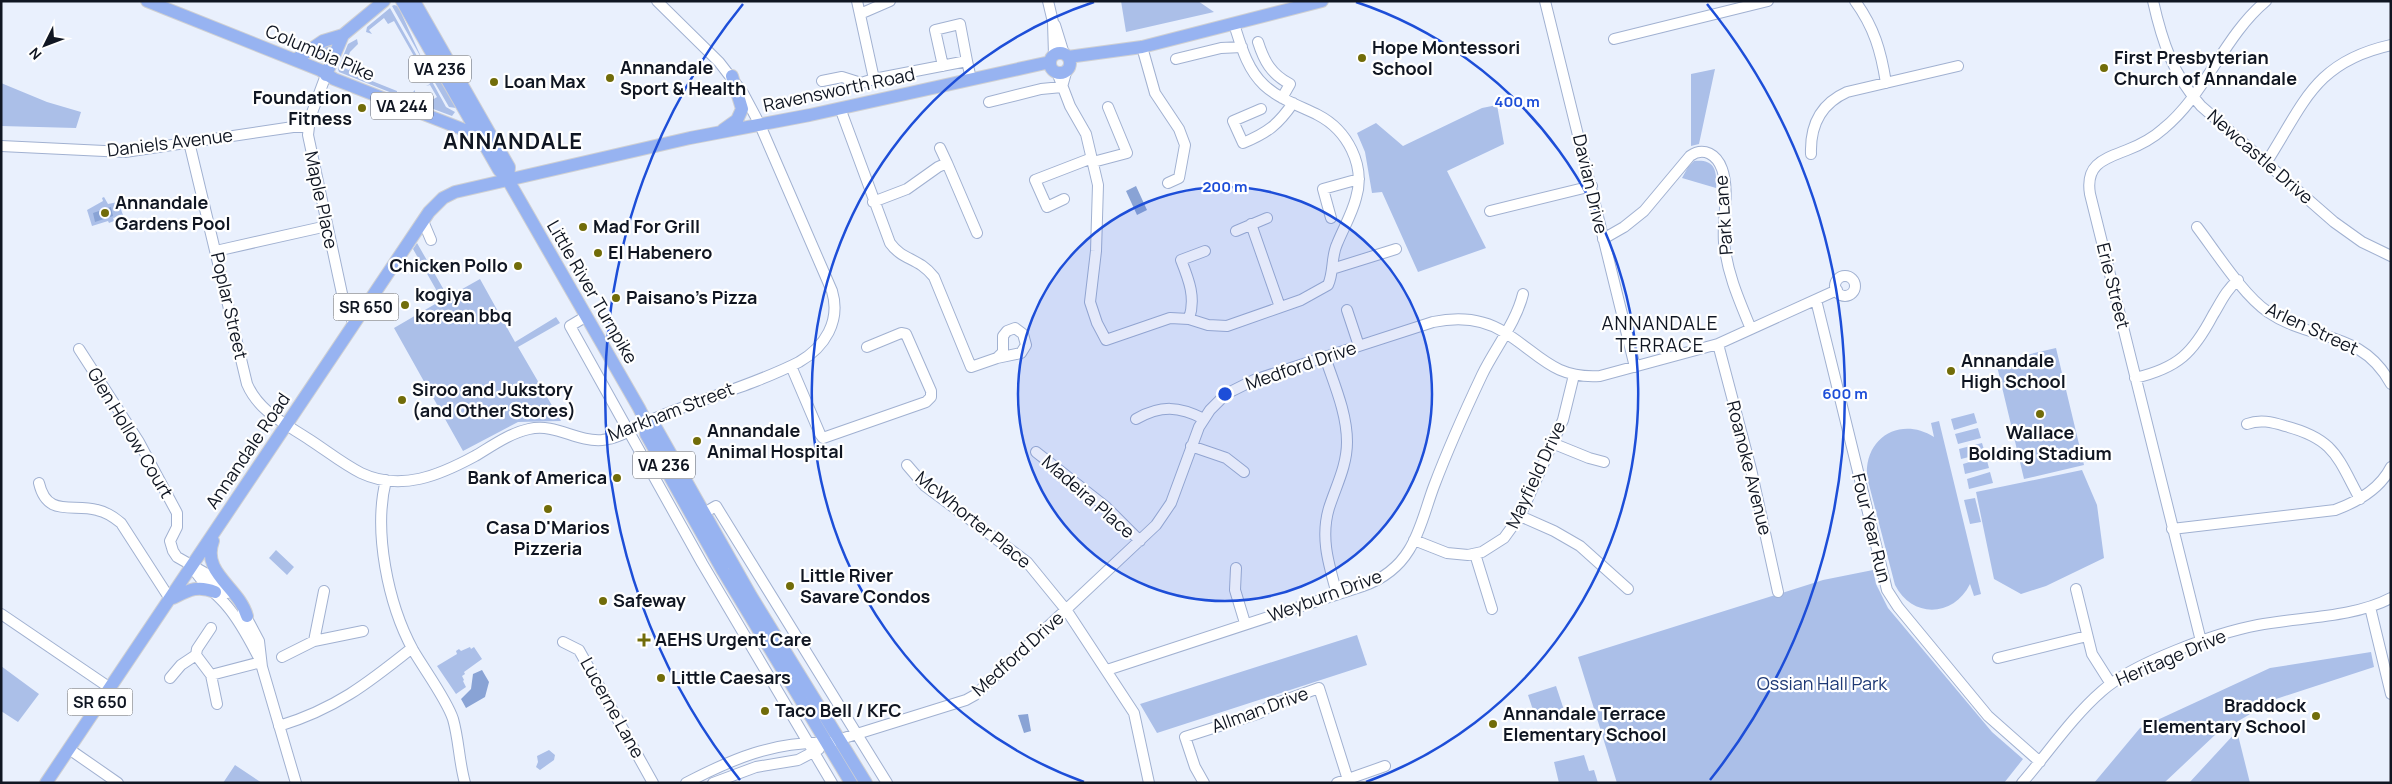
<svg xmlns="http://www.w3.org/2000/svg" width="2392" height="784" viewBox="0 0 2392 784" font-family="Manrope,sans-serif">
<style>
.green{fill:#abbfe8}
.water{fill:#89a3d5}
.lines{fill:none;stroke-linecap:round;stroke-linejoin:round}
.minor-casing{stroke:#a1b1d1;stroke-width:12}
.major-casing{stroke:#cfd0d3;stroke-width:14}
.minor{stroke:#fff;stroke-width:10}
.major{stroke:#97b3f1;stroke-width:12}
.ring{fill:none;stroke:#1d4ed8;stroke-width:2.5}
.poi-dot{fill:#716c09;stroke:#fff;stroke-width:2}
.labels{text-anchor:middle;stroke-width:4.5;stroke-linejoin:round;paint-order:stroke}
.shield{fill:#fff;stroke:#585c64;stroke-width:1}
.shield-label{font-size:16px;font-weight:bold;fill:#101622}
.poi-label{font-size:18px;font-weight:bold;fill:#101622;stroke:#fff;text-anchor:start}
.street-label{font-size:18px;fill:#101622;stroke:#fff}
.park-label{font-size:18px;fill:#1e3976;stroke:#fff}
.neighbourhood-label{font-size:19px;letter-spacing:1px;fill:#101622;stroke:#fff}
.district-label{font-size:22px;font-weight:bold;letter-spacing:1px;fill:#101622;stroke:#fff}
.centre{fill:#1d4ed8;stroke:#fff;stroke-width:2.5}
.ring-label{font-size:15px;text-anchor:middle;font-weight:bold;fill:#1d4ed8;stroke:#fff;stroke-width:4.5;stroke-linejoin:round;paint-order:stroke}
</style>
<rect width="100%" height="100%" fill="#e9f0fd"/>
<path class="green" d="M1121,1h77l16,11 -88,20z
M394,5l4,1 25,55 -31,-55z
M390,8l32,57 -4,5h-3l4,-5 -25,-44 -6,3 -4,-6 -15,12 3,4 -6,-2 1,-5z
M357,39l1,5 -8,8 -6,16 5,2 3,-5 5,10 40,16v4l-58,-23 -1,-3 10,-25z
M329,41l3,4 -8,18 -16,-7z
M1715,69l-16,75 -8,2v-72z
M429,76l17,31 9,5 -3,4 -40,-15 -1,-7 4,-4v6l11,5 3,-6 3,5 5,-3 -7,-12 -4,1 4,-2 -3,-6 -5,1z
M431,76l9,3 16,29 -7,-1z
M1,83l46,19 34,10 -5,16 -75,-2z
M1497,105l7,39 -57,27 39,77 -68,24 -36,-80 -10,1 -7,-41 -8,-19 19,-10 27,23 79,-38z
M1694,161c21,-2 23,9 22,27l-34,-10 6,-11z
M116,196l7,19 -10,3 1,3 -5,2 -1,-2 -16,5 -5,-16 16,-9 -1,-3 2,-1 4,7 10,-2z
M417,243l31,54 32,-18 35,63 41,-25 4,6 -42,24 43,74 -43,1 -55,29 -69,-123 48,-28 -29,-51z
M2056,348l28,117 -60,14 -28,-117z
M1974,413l3,10 -23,7 -3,-11z
M1939,421l42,173 -7,2 -4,-12c-16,33 -58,35 -75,1l-28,-108c-3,-40 34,-61 67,-40l-3,-14z
M1978,428l3,10 -23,6 -3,-10z
M1982,443l3,10 -24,6 -2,-10z
M1986,457l3,11 -24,6 -2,-10z
M2082,470l15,35 7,53 -58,28 -25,8 -27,-15 -18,-87z
M1990,472l3,11 -24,6 -2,-10z
M1975,498l6,24 -11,2 -6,-24z
M276,550l18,17 -7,8 -18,-17z
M1873,570l3,14 12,24 104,124 31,27 -19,24h-387l-39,-126 245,-77z
M1357,635l10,30 -210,68 -17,-29z
M470,647l1,2 3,-2 8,12 -18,13 1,2 -3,2 2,4 -1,1 3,6 -10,7 -19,-28 20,-12 -1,-3 3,-2 2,2z
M2371,652l3,15 -98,32 -60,35 -52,49h-70l46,-55 130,-60z
M1,666l38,28 -21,28 -17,-11z
M1556,686l8,24 -28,9 -8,-24z
M2237,731l13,52h-61z
M549,750l6,5 -1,5 -14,10 -4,-3 2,-5 -1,-6z
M1584,755l5,16 5,-1 4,13h-39l-5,-21z
M235,765l27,18h-39z"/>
<path class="water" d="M1136,186l11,24 -10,5 -11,-24z
M111,207l2,9 -18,6 -2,-9z
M482,670l7,12 -4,15 -19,11 -5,-9 10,-10 2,-15z
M1028,714l3,17 -7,2 -6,-18z"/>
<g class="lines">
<defs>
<path id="minor" d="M857,1l17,78 93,-18 4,18
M1048,1l5,21 1,33
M1545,1l90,366
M1855,1c19,26 26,50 31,82
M2153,1c9,40 20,74 48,105l133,116 28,20 29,14
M860,14l30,-13
M1055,25l9,29
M1614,39l154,-38
M1258,42c6,19 13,32 32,42l-8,14
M1142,47l13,46 24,36 6,16 -6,33 -11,5
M1176,59l45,-11 21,-1
M943,66l-8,-36 25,-6 7,37
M1057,72l13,34 16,28 12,51 -2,66 -6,51 7,21 9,17 64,-22 19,1 19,6 19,1 74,-26 27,-15c6,-13 3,-28 9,-41 6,-15 15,-30 19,-46 10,-33 -9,-68 -38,-83 -18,-9 -39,-16 -54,-30 -17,-16 -23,-39 -30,-61
M326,75l-16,43 -2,17 36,168 10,21
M822,81l20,-4 19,6 13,-4
M1062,87l5,-18
M989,102l52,-13 21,-2
M840,108l50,135c13,18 28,14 44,34l37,90 26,-9 24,-5 5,-8 -3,-11 -8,-6 -8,3 -4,5v16l-6,6
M1261,109l-28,12 10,22c24,-10 35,-18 50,-40
M189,142l58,242c12,28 39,40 63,56 17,11 33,24 51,33 40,19 79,2 114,-17 17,-10 35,-23 54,-27 27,-6 47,13 73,11 20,-2 38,-16 56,-23 46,-19 96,-32 141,-55 26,-15 42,-41 33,-71l-72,-166 -17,-32 -24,-31 -62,-61
M1,146l124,6 168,-25h15
M940,148l7,15
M1811,154c-1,-28 9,-50 36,-62l111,-26
M1093,162l34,-9 -19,-46
M2266,163c38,-59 48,-101 125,-118
M1064,199l-17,8 -12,-27 57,-22
M873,202l34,-13 31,-22 9,-4 30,70
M1490,211l102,-25
M1331,218l-8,-29 36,-10
M423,221l8,19
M1251,224l29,83
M2197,227c19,25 46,68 71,85 44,30 93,17 123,72
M1236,231l31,-13
M1603,239l21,-12 20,-16 46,-55c14,-10 27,-1 32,13 8,22 0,50 2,73 3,31 15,58 27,87
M216,251l111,-25
M1332,269l64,-20
M1835 286a10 10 0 1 1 20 0a10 10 0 1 1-20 0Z
M1816,300l71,290 11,17 90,109 52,46
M1347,310l12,36
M585,317l-15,9 132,237 130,220
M1189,319c7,-21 0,-39 -8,-59l24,-9
M1718,344l33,125 27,123
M79,349l60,93 38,71v14l-7,14 3,10 4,6 30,17 20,19
M1325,357c9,27 22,56 22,85 0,24 -11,44 -18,66 -9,30 0,57 8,86
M791,366l29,68 3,4 103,-36 5,-5v-6l-25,-57 -5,-1 -34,14
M2135,378c43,-10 58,-25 78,-63 8,-13 13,-25 25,-35
M1136,419c25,-14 43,-13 68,0
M2247,424c13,-5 25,-2 38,2 50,13 52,31 75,73
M1552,443l37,15 15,4
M1191,446l35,12 18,14
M1036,452l70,55 34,34
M907,465l18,21 102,76 40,49 67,102 15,70
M386,480c-13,51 2,124 27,170 11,19 34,50 40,69 6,21 6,43 12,64
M39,483c8,35 34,20 58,27 10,2 17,7 24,13l49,76
M704,513l12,-7 171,277
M1520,516l34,15 26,15 48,43
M2172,529l163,-19c22,-8 45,-21 56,-43
M1414,540l33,13 21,2 14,-3 22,-14 16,-22 43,-96 11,-45
M1475,554l17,55
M193,568c8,15 23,25 34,38 13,15 22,33 31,50
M1236,568l-1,22 10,33
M2076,589l16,65 19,30
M2370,607l21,87
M243,611l16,30 3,26 34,116
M1,614l109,74
M211,628l-14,21 -1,6 15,20 6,29
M314,641l10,-50
M2201,641l-111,-447c-5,-30 14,-35 37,-44 13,-5 26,-12 36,-21 43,-35 60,-92 103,-128
M563,642l16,8 74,133
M282,657l32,-16 49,-10
M1998,658l89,-22
M1107,670l256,-84c20,-7 35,-18 46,-36 12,-19 17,-43 25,-64 14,-37 31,-75 48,-111 13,-27 34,-52 41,-81
M211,675l50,-13
M170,678l11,-13 15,-10
M279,726c56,-17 88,-42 133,-78
M69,749l49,34
M686,783c46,-24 88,-42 142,-40l138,-43 9,-5 181,-170 15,-22 28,-76 11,-17 16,-16 28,-14 179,-58c24,-5 49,-4 71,10 36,22 49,47 96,44l118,-32 119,-54
M713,783l43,-16 42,-7 21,-11
M1204,783l-9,-16 -10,-30 75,-24 11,-8 48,-17 30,95
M1337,783l48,-17
M2022,783c26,-30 50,-66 80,-92 31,-28 114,-58 156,-66 42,-8 95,-7 133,-27"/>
<path id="major" d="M147,1l173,69 14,9 146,57
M402,1l97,169 9,10 131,228 7,14v12l77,137 128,212
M414,1l95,166 -1,13
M1050 63a10 10 0 1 1 20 0a10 10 0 1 1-20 0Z
M1068,57l74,-10 180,-46
M295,60l28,-19 20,-6
M326,75l17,-40 41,-34
M723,130l14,-10 5,-11 -10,-33
M646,422l10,6 95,168 115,187
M213,541c-12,32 26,46 34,75
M173,598c16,-8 24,-13 42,-6
M46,783l383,-571 14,-14 12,-6 235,-54 120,-23 240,-53"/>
</defs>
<use href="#minor" class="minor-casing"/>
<use href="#major" class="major-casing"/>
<use href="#minor" class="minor"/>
<use href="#major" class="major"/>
</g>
<circle cx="1225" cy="394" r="207" fill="#1d4ed8" fill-opacity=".12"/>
<g class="ring">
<circle cx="1225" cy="394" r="207"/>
<path d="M1084 782A413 413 0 0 1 1094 2M1356 2A413 413 0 0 1 1366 782"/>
<path d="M740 780A620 620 0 0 1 743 4M1707 4A620 620 0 0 1 1710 780"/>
</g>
<g class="poi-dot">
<circle cx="1362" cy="58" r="5"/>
<circle cx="2104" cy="68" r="5"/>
<circle cx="610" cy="78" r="5"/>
<circle cx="494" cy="82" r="5"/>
<circle cx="362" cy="108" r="5"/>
<circle cx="105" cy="213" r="5"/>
<circle cx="583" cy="227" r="5"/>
<circle cx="598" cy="253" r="5"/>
<circle cx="518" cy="266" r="5"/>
<circle cx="616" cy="298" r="5"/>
<circle cx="405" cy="305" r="5"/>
<circle cx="1951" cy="371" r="5"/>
<circle cx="402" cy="400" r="5"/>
<circle cx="2040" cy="414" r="5"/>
<circle cx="697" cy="441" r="5"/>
<circle cx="617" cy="478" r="5"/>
<circle cx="548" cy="509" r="5"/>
<circle cx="790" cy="586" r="5"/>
<circle cx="603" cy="601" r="5"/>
<path d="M641.5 632.5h5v5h5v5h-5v5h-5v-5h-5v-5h5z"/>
<circle cx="661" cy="678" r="5"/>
<circle cx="765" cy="711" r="5"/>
<circle cx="2316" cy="716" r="5"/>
<circle cx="1493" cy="724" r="5"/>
</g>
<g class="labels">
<g class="shield">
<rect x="409" y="55.5" width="62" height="27" rx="4"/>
<rect x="371" y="92.5" width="62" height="27" rx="4"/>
<rect x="333.5" y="293.5" width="65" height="27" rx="4"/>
<rect x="633" y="451.5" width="62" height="27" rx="4"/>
<rect x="67.5" y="688.5" width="65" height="27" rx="4"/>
</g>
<g class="shield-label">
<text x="440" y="75">VA 236</text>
<text x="402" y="112">VA 244</text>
<text x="366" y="313">SR 650</text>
<text x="664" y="471">VA 236</text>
<text x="100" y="708">SR 650</text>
</g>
<g class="poi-label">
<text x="1372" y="54">Hope Montessori<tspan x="1372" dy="21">School</tspan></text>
<text x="2114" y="64">First Presbyterian<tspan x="2114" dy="21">Church of Annandale</tspan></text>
<text x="620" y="74">Annandale<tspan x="620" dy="21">Sport &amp; Health</tspan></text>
<text x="504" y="88">Loan Max</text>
<text x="352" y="104" text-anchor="end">Foundation<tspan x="352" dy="21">Fitness</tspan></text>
<text x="115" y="209">Annandale<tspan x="115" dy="21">Gardens Pool</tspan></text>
<text x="593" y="233">Mad For Grill</text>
<text x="608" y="259">El Habenero</text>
<text x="508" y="272" text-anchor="end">Chicken Pollo</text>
<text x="415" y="301">kogiya<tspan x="415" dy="21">korean bbq</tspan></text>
<text x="626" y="304">Paisano's Pizza</text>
<text x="1961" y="367">Annandale<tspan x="1961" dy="21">High School</tspan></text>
<text x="412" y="396">Siroo and Jukstory<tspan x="412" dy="21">(and Other Stores)</tspan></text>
<text x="707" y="437">Annandale<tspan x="707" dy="21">Animal Hospital</tspan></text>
<text x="2040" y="439" text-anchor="middle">Wallace<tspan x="2040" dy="21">Bolding Stadium</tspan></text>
<text x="607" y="484" text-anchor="end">Bank of America</text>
<text x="548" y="534" text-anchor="middle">Casa D'Marios<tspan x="548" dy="21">Pizzeria</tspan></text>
<text x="800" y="582">Little River<tspan x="800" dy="21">Savare Condos</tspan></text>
<text x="613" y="607">Safeway</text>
<text x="655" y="646">AEHS Urgent Care</text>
<text x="671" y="684">Little Caesars</text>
<text x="2306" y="712" text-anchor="end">Braddock<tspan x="2306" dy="21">Elementary School</tspan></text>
<text x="775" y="717">Taco Bell / KFC</text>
<text x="1503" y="720">Annandale Terrace<tspan x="1503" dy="21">Elementary School</tspan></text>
</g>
<g class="street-label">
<text transform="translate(320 53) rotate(23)" y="6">Columbia Pike</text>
<text transform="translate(839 90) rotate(-12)" y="6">Ravensworth Road</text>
<text transform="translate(170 143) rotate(-7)" y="6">Daniels Avenue</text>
<text transform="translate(2260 157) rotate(41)" y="6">Newcastle Drive</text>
<text transform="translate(1590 184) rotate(77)" y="6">Davian Drive</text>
<text transform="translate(321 200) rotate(78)" y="6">Maple Place</text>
<text transform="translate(1724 215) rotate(-94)" y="6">Park Lane</text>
<text transform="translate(2113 286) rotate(76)" y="6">Erie Street</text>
<text transform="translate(592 292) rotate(60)" y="6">Little River Turnpike</text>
<text transform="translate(229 306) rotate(77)" y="6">Poplar Street</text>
<text transform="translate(2312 329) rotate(25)" y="6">Arlen Street</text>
<text transform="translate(1301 366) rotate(-19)" y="6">Medford Drive</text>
<text transform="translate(671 412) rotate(-21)" y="6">Markham Street</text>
<text transform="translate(130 433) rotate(59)" y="6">Glen Hollow Court</text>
<text transform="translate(248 451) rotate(-56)" y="6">Annandale Road</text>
<text transform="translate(1749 468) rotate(76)" y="6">Roanoke Avenue</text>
<text transform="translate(1536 475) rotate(-65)" y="6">Mayfield Drive</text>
<text transform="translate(1088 497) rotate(41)" y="6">Madeira Place</text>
<text transform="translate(973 520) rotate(39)" y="6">McWhorter Place</text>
<text transform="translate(1871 528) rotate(76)" y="6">Four Year Run</text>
<text transform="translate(1325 596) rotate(-20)" y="6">Weyburn Drive</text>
<text transform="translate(1018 654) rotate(-42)" y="6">Medford Drive</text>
<text transform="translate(2171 658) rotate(-23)" y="6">Heritage Drive</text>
<text transform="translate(612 708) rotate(61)" y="6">Lucerne Lane</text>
<text transform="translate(1260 710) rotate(-20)" y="6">Allman Drive</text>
</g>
<g class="park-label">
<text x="1822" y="690">Ossian Hall Park</text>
</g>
<g class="neighbourhood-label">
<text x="1660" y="330">ANNANDALE<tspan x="1660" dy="22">TERRACE</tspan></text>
</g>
<g class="district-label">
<text x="513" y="149">ANNANDALE</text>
</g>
</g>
<circle cx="1225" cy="394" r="8" class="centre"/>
<g class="ring-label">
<text x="1517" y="107">400 m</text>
<text x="1225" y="192">200 m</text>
<text x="1845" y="399">600 m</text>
</g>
<rect width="2392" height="784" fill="none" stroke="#101622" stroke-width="5"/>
<g transform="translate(45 45) rotate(228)" stroke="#ffffff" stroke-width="4" paint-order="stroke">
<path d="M0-4L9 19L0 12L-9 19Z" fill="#101622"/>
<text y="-8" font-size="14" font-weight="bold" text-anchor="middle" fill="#101622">N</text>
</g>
</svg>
